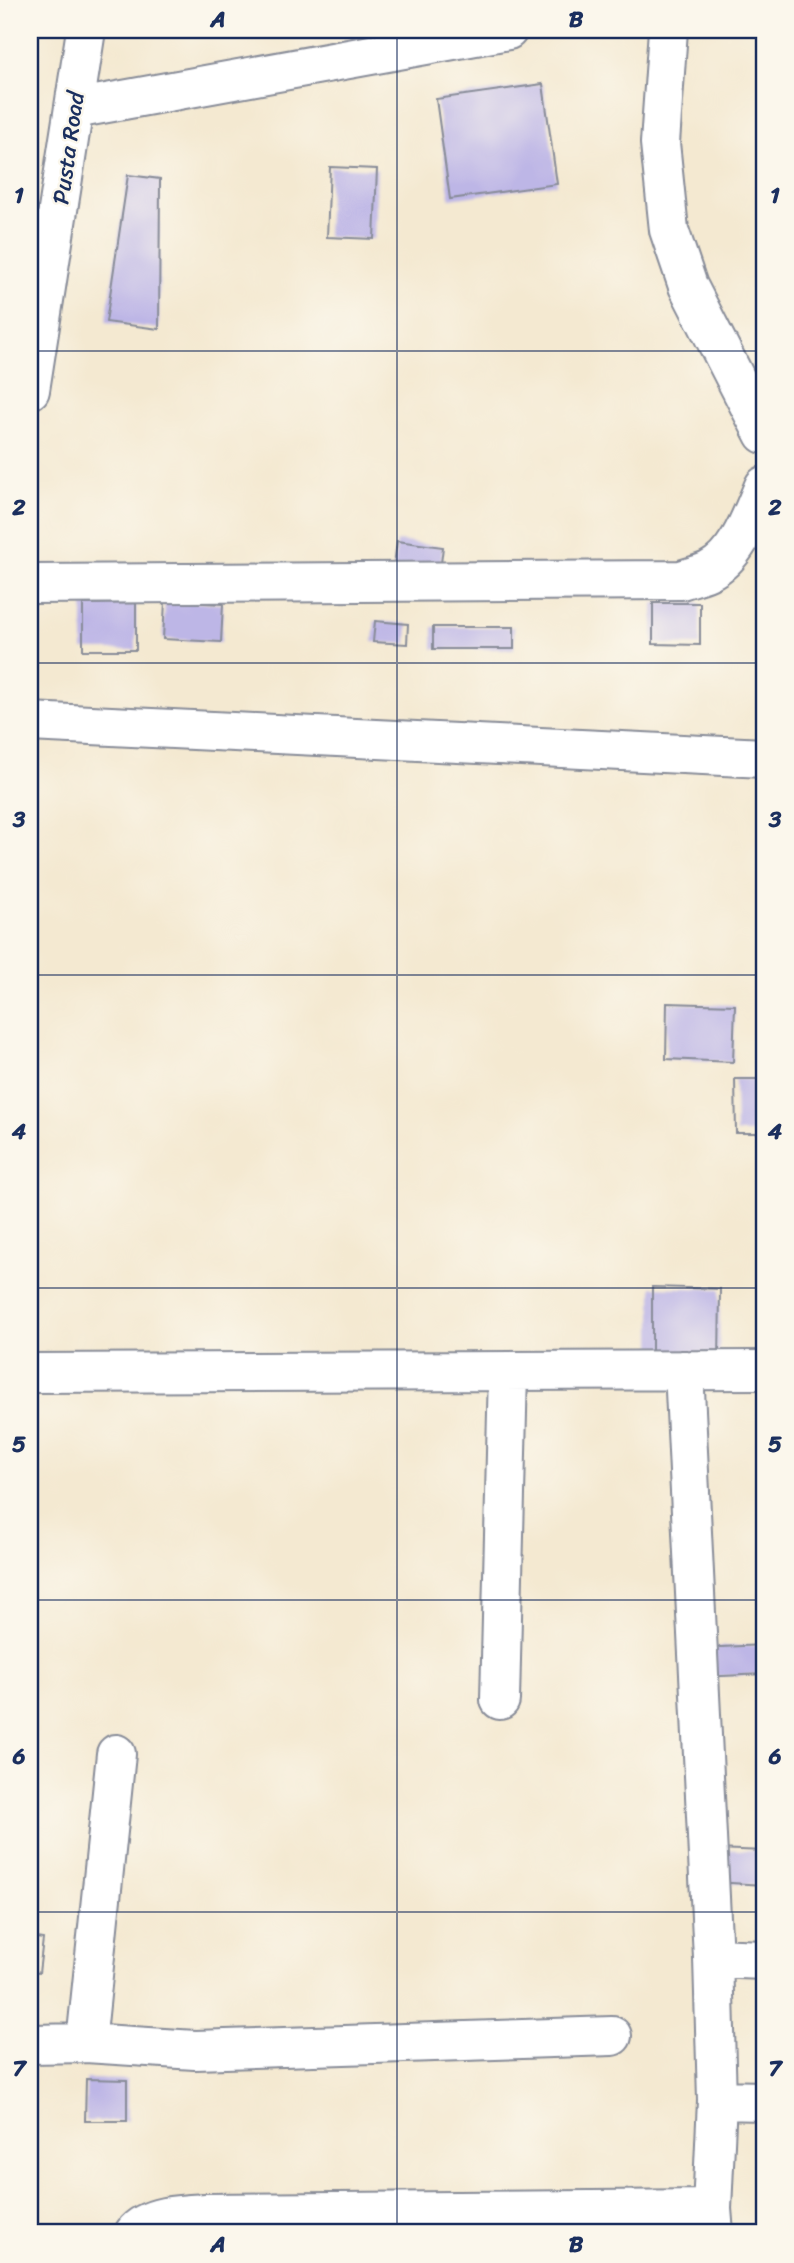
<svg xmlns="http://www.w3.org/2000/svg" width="794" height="2263" viewBox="0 0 794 2263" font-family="Sriracha,sans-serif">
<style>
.building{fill:#bdb6e6}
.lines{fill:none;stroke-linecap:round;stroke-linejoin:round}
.minor-casing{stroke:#888c98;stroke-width:42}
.minor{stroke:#fff;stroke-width:38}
.grid{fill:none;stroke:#1b2f5e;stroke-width:2;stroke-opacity:0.55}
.labels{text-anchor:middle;stroke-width:5;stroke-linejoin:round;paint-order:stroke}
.street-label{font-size:23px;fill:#1b2f5e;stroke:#fbf7ec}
.neatline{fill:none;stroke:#1b2f5e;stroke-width:2.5}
.grid-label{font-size:23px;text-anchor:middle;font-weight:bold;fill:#1b2f5e}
</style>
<rect width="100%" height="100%" fill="#fbf7ec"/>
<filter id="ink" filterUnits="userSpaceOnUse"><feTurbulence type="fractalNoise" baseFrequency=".0143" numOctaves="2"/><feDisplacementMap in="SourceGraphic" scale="14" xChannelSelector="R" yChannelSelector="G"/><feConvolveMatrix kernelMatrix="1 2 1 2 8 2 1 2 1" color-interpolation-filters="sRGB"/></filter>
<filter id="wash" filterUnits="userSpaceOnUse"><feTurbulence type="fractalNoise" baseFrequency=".00686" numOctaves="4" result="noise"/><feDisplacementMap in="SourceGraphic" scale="28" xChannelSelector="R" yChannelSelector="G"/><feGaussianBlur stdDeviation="1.57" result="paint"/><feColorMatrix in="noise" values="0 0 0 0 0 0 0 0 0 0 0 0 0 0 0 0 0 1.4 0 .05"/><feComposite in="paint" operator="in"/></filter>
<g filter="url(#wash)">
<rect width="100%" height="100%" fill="#f4e9d1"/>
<g id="blocks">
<path class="building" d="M543,84l14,100 -107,15 -14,-100z
M330,167l47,2 -3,70 -47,-2z
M128,175l32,4 -1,150 -53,-7z
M397,541l46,6 -4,32 -46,-7z
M165,601l58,3 -2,38 -58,-3z
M136,603v47h-53v-46z
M653,603h47v42l-47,-1z
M375,621l33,3 -1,20 -34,-2z
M433,627h81v22h-81z
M667,1003l68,2 -2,57 -67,-3z
M735,1079h26l1,54h-26z
M652,1287l68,2 -1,74 -67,-1z
M764,1645v29l-63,3 -2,-29z
M716,1849l48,2v34l-50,-3z
M30,1937l13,2 -4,34 -9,-1z
M86,2079l41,1v41h-42z"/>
</g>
</g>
<g filter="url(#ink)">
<use href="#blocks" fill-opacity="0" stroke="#888c98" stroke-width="2"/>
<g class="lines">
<defs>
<path id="minor" d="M668,30l-8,113 9,87 19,56 76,148
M74,109l434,-79
M30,390l56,-360
M30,584l651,-4c9,-3 18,-5 27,-9 30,-14 44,-57 56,-85
M30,722l734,36
M684,1370l29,588 4,142 -5,109 2,24
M30,1373l734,-3
M500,1700l8,-329
M713,1958l51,2
M86,2043l30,-289
M30,2044l56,-1 109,7 417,-14
M717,2100l47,1
M134,2233c13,-18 50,-19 71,-20l507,-4"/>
</defs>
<use href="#minor" class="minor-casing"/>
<use href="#minor" class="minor"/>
</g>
</g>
<path class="grid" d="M397,30v2203M30,351h734M30,663h734M30,975h734M30,1288h734M30,1600h734M30,1912h734"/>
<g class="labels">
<g class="street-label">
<text transform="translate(68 148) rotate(-82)" y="8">Pusta Road</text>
</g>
</g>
<rect width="794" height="2263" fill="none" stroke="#fbf7ec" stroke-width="77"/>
<rect x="38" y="38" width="718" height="2186" class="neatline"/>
<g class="grid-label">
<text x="218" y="27">A</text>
<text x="576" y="27">B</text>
<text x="19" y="203">1</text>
<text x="775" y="203">1</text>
<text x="19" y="515">2</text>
<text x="775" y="515">2</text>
<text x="19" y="827">3</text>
<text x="775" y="827">3</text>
<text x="19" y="1139">4</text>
<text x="775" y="1139">4</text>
<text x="19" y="1452">5</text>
<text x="775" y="1452">5</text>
<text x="19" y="1764">6</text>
<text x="775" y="1764">6</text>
<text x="19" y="2076">7</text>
<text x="775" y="2076">7</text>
<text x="218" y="2252">A</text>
<text x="576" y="2252">B</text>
</g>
</svg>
